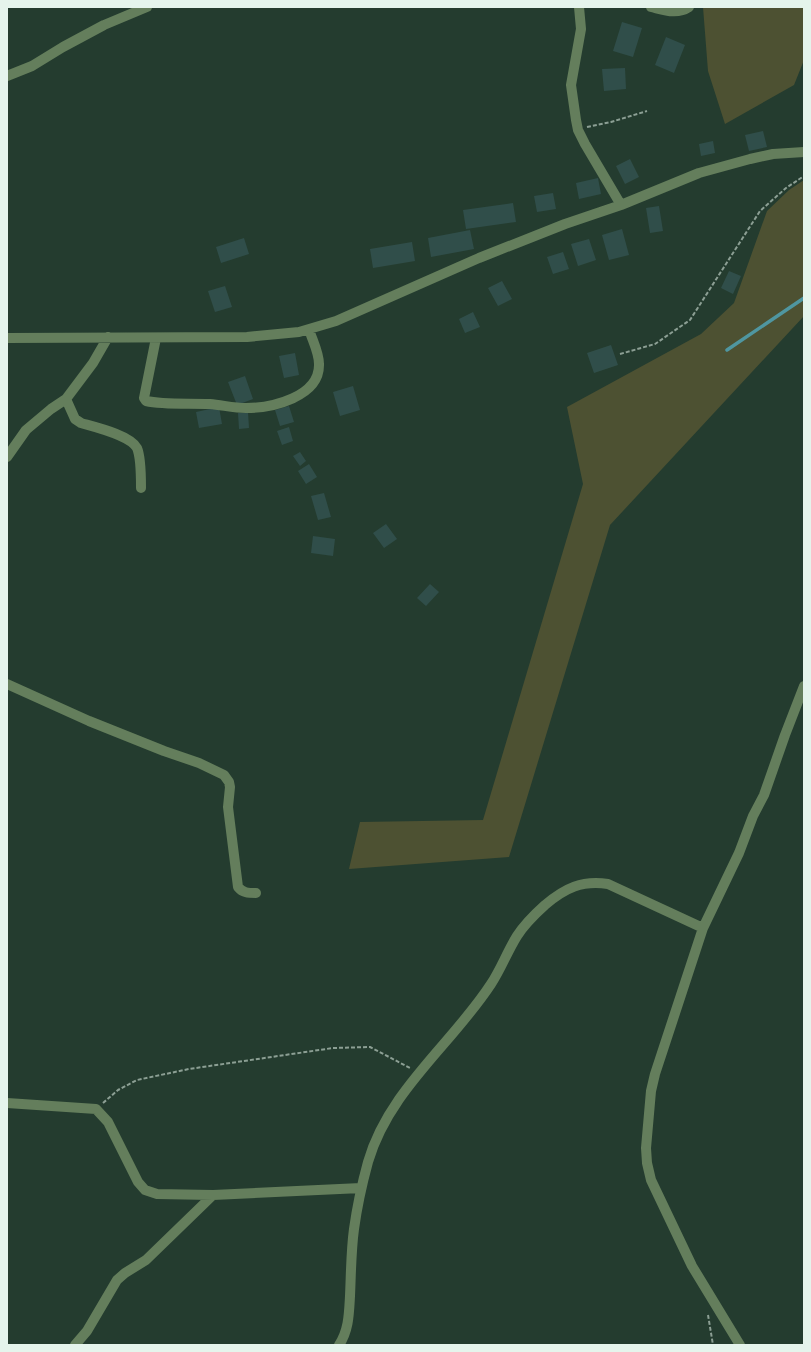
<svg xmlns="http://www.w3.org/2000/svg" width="811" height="1352" viewBox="0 0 811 1352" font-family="'Noto Sans',sans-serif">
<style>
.green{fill:#4d5132}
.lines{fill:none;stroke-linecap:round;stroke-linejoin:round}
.stream{stroke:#4f96a0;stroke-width:3.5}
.building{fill:#304e4a}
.path{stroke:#8c9f94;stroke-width:2;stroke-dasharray:4 2;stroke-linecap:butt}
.minor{stroke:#647e5c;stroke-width:10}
</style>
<rect width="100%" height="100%" fill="#243c2f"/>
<path class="green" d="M703,7h101v53l-10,25 -69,39 -17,-53z
M804,180v136l-194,209 -101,332 -160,12 11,-47 123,-2 100,-336 -16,-77 134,-73 33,-31 33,-92 22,-21z"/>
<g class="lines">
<path class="stream" d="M727,350l77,-52"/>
</g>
<path class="building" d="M622,22l20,6 -9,29 -20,-6z
M666,37l19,8 -11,28 -19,-8z
M625,68l1,21 -22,2 -2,-22z
M763,131l4,16 -18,4 -4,-16z
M713,141l2,12 -14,3 -2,-12z
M630,159l9,18 -14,7 -9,-18z
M598,178l3,16 -22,5 -3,-16z
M553,193l3,16 -19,3 -3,-16z
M513,203l3,19 -50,7 -3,-19z
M659,206l4,25 -13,2 -4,-25z
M622,229l7,26 -20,5 -7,-25z
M470,230l4,19 -43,8 -3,-19z
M244,238l5,16 -28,9 -5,-16z
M589,239l7,21 -18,6 -7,-22z
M412,242l3,19 -42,7 -3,-19z
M563,252l6,17 -16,5 -6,-17z
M729,271l12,5 -8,18 -12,-6z
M502,281l10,18 -14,7 -10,-18z
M225,286l7,21 -17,5 -7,-21z
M473,312l7,15 -15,6 -6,-14z
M611,345l7,20 -24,8 -7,-20z
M295,353l4,22 -15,3 -5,-22z
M245,376l8,23 -16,6 -9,-23z
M353,386l7,24 -20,6 -7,-24z
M289,406l5,16 -14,4 -5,-16z
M219,407l3,17 -23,4 -3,-16z
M248,412l1,16 -10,1 -1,-16z
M289,427l4,14 -11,4 -5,-14z
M300,452l6,9 -6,5 -7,-10z
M309,464l8,13 -11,7 -8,-13z
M324,493l7,24 -13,3 -7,-24z
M386,524l11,15 -13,9 -11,-15z
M313,536l22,3 -2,17 -22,-3z
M430,584l9,8 -13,14 -9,-8z"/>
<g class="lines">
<path class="path" d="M587,127l24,-5 36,-11
M620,354l35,-10 35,-24 70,-109 26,-23 18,-12
M103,1103l15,-13 19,-10 52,-11 144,-21 37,-1 40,21
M708,1315l5,30"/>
<path class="minor" d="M579,7l2,22 -10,56 5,35 2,10 7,14 36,61
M651,7c13,3 26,8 38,0
M7,76l25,-10 31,-19 41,-22 43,-18
M7,338l240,-1 52,-5 37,-11 143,-63 86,-34 56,-19 78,-32 51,-14 23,-5 31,-2
M156,338l-12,60 2,3c18,4 44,2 64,3 12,1 24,4 36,4 26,0 74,-11 73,-44 0,-12 -7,-24 -10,-35
M66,399l9,20 6,4c14,4 49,12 56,25 4,9 4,29 4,40
M7,457l19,-27 25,-21 15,-10 27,-36 15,-26
M7,684l82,37 75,30 35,12 25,12 5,7 1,5 -2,20 10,80c5,6 10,6 18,6
M7,1103l89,6 12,13 30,60 7,8 12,4 56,1 148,-7
M75,1345l12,-14 30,-51 8,-7 21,-13 67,-65
M339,1345c10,-15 10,-32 11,-49 1,-22 1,-45 4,-67 3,-22 8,-45 14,-67 21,-72 84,-118 123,-178 10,-15 16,-32 26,-48 7,-11 18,-22 28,-31 20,-17 37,-25 63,-21l95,44
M740,1345l-48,-79 -41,-86 -4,-17 -1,-15 5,-57 4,-17 48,-146 36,-75 14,-37 11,-21 21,-60 19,-49"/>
</g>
<rect width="811" height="1352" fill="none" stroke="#e5f4ec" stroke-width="16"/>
</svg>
